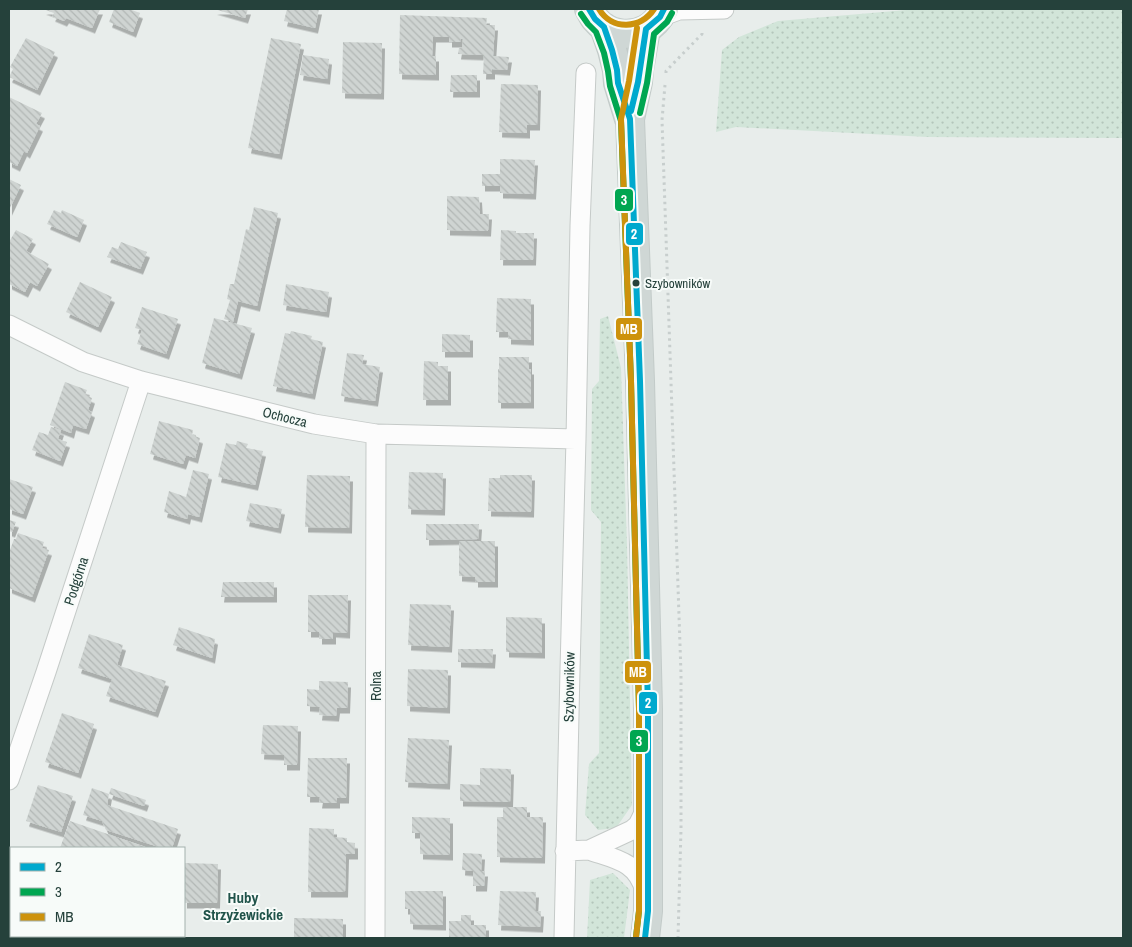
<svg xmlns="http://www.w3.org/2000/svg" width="1132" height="947" viewBox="0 0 1132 947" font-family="'Archivo Narrow',sans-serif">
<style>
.green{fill:url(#green-dots)}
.building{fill:url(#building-back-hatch);filter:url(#shadow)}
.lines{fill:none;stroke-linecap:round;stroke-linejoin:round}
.street-casing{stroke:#c5cac8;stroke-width:21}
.primary-casing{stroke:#c3cbc9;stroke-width:30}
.path{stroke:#c7cecd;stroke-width:3;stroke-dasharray:2.5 4;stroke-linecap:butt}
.street{stroke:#fcfcfc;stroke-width:19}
.primary{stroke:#cfd7d5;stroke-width:28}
.bus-1-casing{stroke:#f7fbf9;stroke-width:10}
.bus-2-casing{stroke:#f7fbf9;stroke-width:10}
.bus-3-casing{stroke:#f7fbf9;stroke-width:10}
.bus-1{stroke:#00a9ce;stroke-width:6}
.bus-2{stroke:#00a651;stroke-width:6}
.bus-3{stroke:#cd920c;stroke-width:6}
.bus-dot{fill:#25413b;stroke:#f7fbf9;stroke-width:2}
.labels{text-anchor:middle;stroke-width:4;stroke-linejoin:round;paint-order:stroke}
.bus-label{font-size:13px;fill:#25413b;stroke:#f7fbf9;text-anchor:start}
.street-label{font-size:14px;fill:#25413b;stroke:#f7fbf9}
.neighbourhood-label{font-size:15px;font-weight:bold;fill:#20534a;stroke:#f7fbf9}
.line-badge{stroke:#f7fbf9;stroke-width:2}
.badge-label{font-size:14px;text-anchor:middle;font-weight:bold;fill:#fff}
</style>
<defs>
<pattern id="green-dots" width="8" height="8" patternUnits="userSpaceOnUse" patternTransform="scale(1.25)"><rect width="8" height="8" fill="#d2e5d9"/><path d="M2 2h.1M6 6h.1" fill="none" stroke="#b4c6bb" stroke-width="1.8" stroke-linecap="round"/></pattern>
<pattern id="building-back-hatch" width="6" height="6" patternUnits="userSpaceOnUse" patternTransform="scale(1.25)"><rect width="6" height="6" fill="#cfd4d2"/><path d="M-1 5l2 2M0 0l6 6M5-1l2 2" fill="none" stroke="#b2b7b5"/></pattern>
<filter id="shadow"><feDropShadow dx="3" dy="5.5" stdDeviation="0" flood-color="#0004"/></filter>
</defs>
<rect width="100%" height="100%" fill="#e8edeb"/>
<path class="green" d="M918,9h205v129l-196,-1 -191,-10 -20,5 6,-82 17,-13 39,-16z
M608,316l13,52 6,177 5,260 -16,23 -18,2 -13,-15 4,-51 10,-11 2,-231 -10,-12 1,-121 7,-8 1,-62z
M613,873l17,17 -6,48h-37l3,-58z"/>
<path class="building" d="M43,9h57l-8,19 -26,-10 -2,3 -12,-5 2,-3z
M114,9h15l11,4 -7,19 -24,-10z
M214,9h34l-3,9z
M287,9h32l-4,19 -31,-7z
M400,15l87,3 -1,7h9l-2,31 16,1 -2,13 -15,-1v5h-9l1,-19 -26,-1 1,-6h3l1,-9h-2l-1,3h-11v-5h-16l-1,19h4v19l-37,-1z
M26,38l29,14 -18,38 -28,-13 4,-8 -3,-2z
M271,38l30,6 -22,110 -31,-6z
M343,42l39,1 -1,51 -39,-1z
M303,55l26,4 -2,20 -27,-4z
M451,75h26v17h-27z
M501,84l37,1 -1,40h-10v8l-28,-1z
M9,97l33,16 -6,11 4,2 -13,27 -3,-2 -7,15 -8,-4z
M500,159l35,1 -2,34 -33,-1v-7h-18v-12h18z
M9,179l12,6 -12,25z
M447,196l32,1 1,17h9l-1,17 -41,-1z
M254,207l24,6 -21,93 -19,-5 -5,21 -9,-3 6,-19 -3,-1 3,-15h4l12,-55 3,1z
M54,210l7,3 1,-3 22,10 -7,17 -30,-13z
M16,230l17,9 -7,12 23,13 -12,22 -7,-4 -5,10 -16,-8v-35l1,-3h-1v-4z
M501,230l15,1v2h18l-1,27h-33z
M121,242l26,10 -7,17 -33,-12 5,-10 6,2z
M80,282l32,15 -14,30 -32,-15z
M286,284l43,8 -3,20 -43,-7z
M497,298l34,1v41l-23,-1v-7h-12z
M142,307l36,12 -12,35 -29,-10 5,-14 -7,-2z
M214,318l38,10 -13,46 -37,-11z
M291,331l21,5 -1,3 12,3 -11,52 -39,-8 12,-53 5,1z
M442,334l28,1v17h-28z
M347,353l17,2 -2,9 18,3 -5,34 -34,-5z
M499,357h30v12h2v34h-33v-34h1z
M424,361l14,1v4h10v34h-25z
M65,382l22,8 -2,5 7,3 -4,12 4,2 -6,17 -13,-4 -2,8 -21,-8z
M159,421l34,9 -1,5 8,3 -5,20 -9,-3 -3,9 -33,-10z
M51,427l10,3 -3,9 9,3 -7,19 -28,-11 7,-18 9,3z
M237,441l11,3 -2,4 17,3 -8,34 -37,-8 8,-34 10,2z
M193,470l16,4 -10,43 -11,-3 -1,5 -23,-7 5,-21 17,6z
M409,472l34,1 -1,37 -34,-1z
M307,475l43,1 -1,52 -44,-1z
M500,475h32l-1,37 -43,-1 1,-33h11z
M9,479l24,8 -10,27 -14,-5z
M250,503l32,6 -4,19 -32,-7z
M9,520l7,2 -4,10 -3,-1z
M426,524h53l-1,15 -52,1z
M18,533l26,9 -2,6 7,2 -17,47 -23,-9v-35l5,-14h2z
M459,541h36v41h-20v-5l-16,-1z
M223,582h51v15h-53z
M308,595h40l-1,38 -14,-1v7h-14v-7h-11z
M410,604l41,1 -2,42 -41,-2z
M506,617l36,1v35l-36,-1z
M179,627l36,12 -3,19 -39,-13z
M89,634l34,11 -6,20 49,16 -11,31 -49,-16 6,-17 -34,-11z
M458,649h35l-1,14 -34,-1z
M408,669l40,1 -1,38 -40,-2z
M319,681l29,1 -1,26h-10l-1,8 -17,-1 1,-8 -13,-1v-17l12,1z
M62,713l32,11 -16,49 -33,-11z
M263,725l35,1 -1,39h-13v-10l-23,-1z
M408,738l41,2 -2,44 -42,-2z
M308,758h39l-1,40h-9v5h-18l1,-6h-13z
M480,768l31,1 -1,33 -50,-1v-17l20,1z
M38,785l35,11 -12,36 -35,-11z
M92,788l17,6 -2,11 71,24 -6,19h-10l-56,-18 -4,-9 -19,-6z
M111,788l35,12 -2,6 -35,-12z
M503,807h24v10h16l-1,41 -45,-1v-40h6z
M412,817l38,1v37l-30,-1v-21h-8z
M70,821l78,27h-88z
M309,828l25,1v8l13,1v4l8,1v11h-9l-1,38h-37z
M463,853l19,1 -1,17h4l-1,15h-11v-15l-11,-1z
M184,863l34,1 -1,39h-33z
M405,891h38v34l-33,-1v-15h-5z
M500,891l36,1 -1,19h6l-1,16 -42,-2z
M461,915h10v10h15v13h-37v-17h12z
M294,918l49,1v19h-49z"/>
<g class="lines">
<defs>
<path id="street" d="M660,17l19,-7 45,-1
M9,325l74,37 58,19 173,43 62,10 200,5
M9,780l37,-108 95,-291
M589,850c26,9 48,11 56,41
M565,851l24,-1 43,-20 6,-5 5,-10 2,-8
M375,938l1,-504
M564,938l6,-268 6,-231 4,-213 6,-153"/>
<path id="primary" d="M589,9c2,3 4,7 6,10 12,15 34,19 51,10 8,-4 14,-12 18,-20
M604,27l8,23 5,20 1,13 11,36
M645,938l3,-27v-202l-8,-328 -10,-262 8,-37 1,-12 7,-41"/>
</defs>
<use href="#street" class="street-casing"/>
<use href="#primary" class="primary-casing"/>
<path class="path" d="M666,73v-2l36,-37v-5
M665,85l-3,35 19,554v155l-3,109"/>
<use href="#street" class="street"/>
<use href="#primary" class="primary"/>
<defs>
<path id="bus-1" d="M589,9l6,10 9,8 8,23 5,20 1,13 12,36 10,262 8,328v202l-3,27
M631,111l7,-29 8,-53 14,-12 4,-8"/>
<path id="bus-2" d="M581,14l7,10 8,8 8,21 4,18 2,15 11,35 10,260 8,328v202l-3,26
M640,113l7,-30 7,-49 13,-12 5,-9"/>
<path id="bus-3" d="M599,9c13,22 42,20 55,0
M636,937l3,-26v-202l-8,-328 -10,-262 8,-38 8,-53"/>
</defs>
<use href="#bus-1" class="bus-1-casing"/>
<use href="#bus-2" class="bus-2-casing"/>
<use href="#bus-3" class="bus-3-casing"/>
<use href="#bus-1" class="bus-1"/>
<use href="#bus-2" class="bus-2"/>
<use href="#bus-3" class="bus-3"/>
</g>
<circle class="bus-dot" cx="636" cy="283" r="4.5"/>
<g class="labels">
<g class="bus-label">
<text x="645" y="288">Szybowników</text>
</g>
<g class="street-label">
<text transform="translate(285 417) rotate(14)" y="5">Ochocza</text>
<text transform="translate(76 581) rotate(-72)" y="5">Podgórna</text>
<text transform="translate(376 686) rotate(-90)" y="5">Rolna</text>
<text transform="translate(569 687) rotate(-89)" y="5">Szybowników</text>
</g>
<g class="neighbourhood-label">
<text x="243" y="903">Huby<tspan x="243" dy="17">Strzyżewickie</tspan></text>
</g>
</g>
<g class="line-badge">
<rect x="614" y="188" width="20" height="24" rx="5" fill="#00a651"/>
<rect x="625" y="222" width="19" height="24" rx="5" fill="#00a9ce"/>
<rect x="615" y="317" width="28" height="24" rx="5" fill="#cd920c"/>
<rect x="624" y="660" width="28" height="24" rx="5" fill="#cd920c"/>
<rect x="638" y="691" width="20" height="24" rx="5" fill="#00a9ce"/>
<rect x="629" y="729" width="20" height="24" rx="5" fill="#00a651"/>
</g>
<g class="badge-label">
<text x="624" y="205">3</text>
<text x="634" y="239">2</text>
<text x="629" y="334">MB</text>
<text x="638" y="677">MB</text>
<text x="648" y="708">2</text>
<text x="639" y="746">3</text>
</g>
<rect width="1132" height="947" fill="none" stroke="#25413b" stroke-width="20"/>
<rect x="10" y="847" width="175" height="90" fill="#f7fbf9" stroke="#a3b1ad"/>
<rect x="20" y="863" width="25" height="8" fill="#00a9ce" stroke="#a3b1ad"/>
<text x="55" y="872" font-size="15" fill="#25413b">2</text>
<rect x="20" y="888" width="25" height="8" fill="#00a651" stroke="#a3b1ad"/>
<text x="55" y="897" font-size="15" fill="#25413b">3</text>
<rect x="20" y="913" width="25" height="8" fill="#cd920c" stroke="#a3b1ad"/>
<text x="55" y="922" font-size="15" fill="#25413b">MB</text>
</svg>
